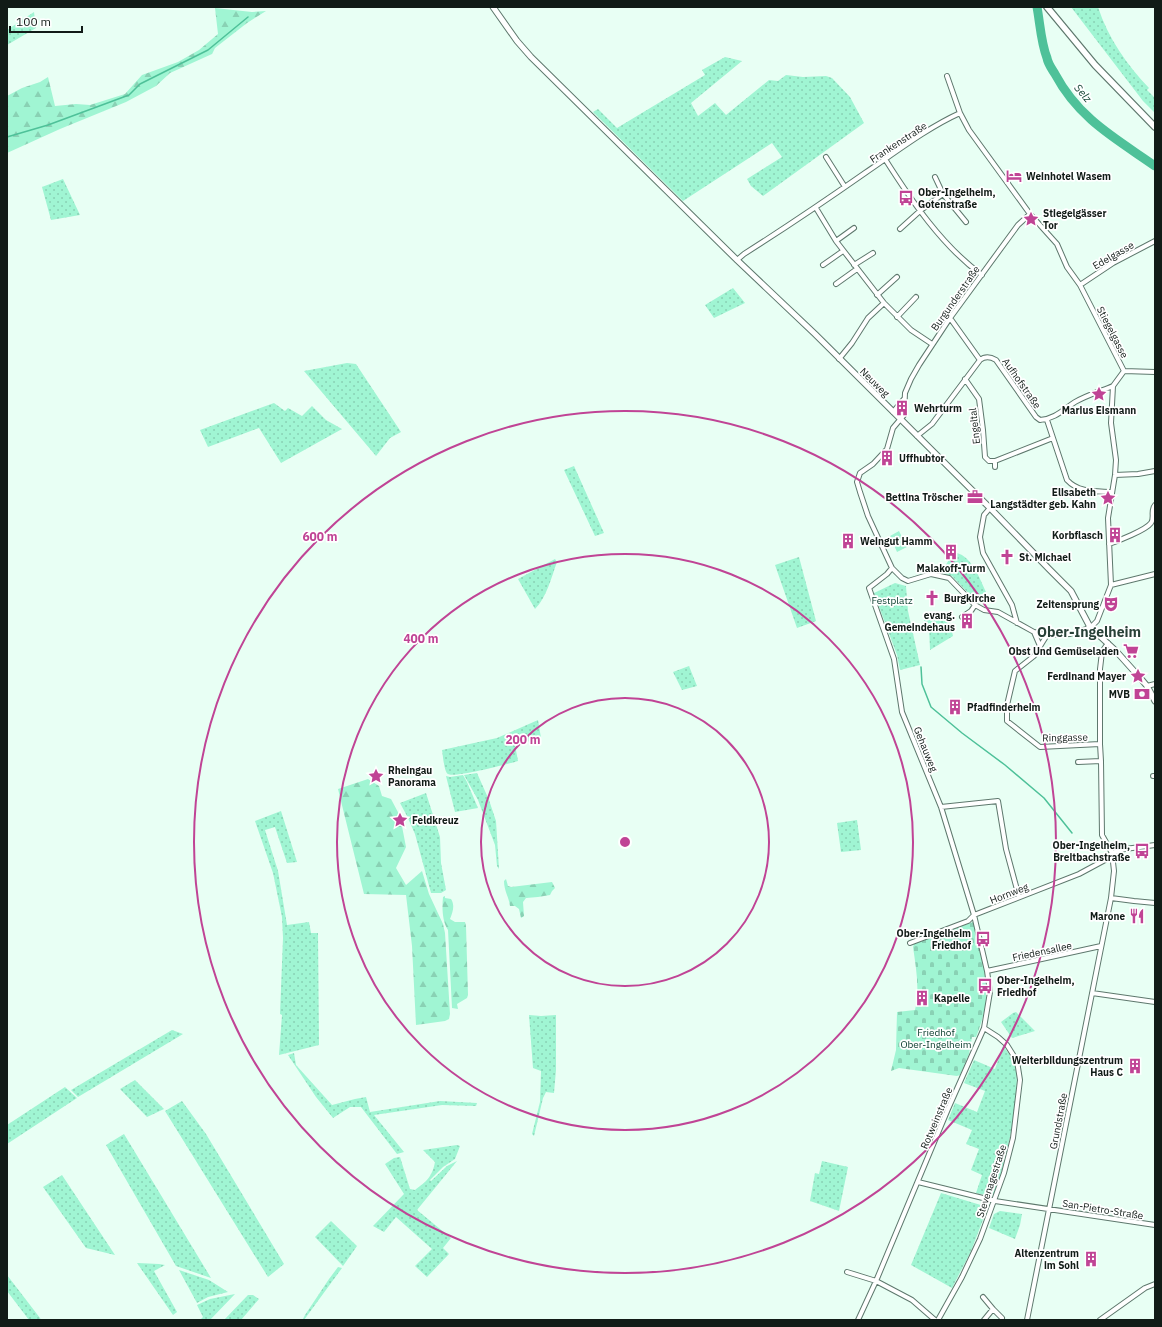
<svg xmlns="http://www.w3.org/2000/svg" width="1162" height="1327" viewBox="0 0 1162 1327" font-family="'IBM Plex Sans',sans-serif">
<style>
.grass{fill:url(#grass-dots)}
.forest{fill:url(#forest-firs)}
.cemetery{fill:url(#cemetery-stones)}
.pitch{fill:#a0f5d3}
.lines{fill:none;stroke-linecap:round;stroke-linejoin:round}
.stream{stroke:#4ec199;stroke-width:1.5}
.river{stroke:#4ec199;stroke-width:9}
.minor-casing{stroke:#5e786d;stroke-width:6}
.tertiary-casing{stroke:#5e786d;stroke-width:7}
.secondary-casing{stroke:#5e786d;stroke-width:8}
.minor{stroke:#fff;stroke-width:4}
.tertiary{stroke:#fff;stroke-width:5}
.secondary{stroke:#fff;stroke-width:5.5}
.ring{fill:none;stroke:#c04495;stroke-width:2}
.labels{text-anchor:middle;stroke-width:3.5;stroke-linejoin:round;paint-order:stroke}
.street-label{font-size:10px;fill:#111b17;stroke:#fff}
.poi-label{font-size:10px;font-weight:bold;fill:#111b17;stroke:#fff;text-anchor:start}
.park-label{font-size:10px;fill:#043929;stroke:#fff}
.water-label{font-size:11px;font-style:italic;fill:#154535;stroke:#fff}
.district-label{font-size:14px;font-weight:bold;fill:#284037;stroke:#fff}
.centre{fill:#c04495;stroke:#fff;stroke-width:2}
.ring-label{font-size:12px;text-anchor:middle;font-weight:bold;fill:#c04495;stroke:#fff;stroke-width:3.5;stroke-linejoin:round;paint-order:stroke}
</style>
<defs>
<pattern id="grass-dots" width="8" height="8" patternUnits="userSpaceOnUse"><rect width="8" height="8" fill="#a0f5d3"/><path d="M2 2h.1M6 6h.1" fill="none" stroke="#89d1b4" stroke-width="1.8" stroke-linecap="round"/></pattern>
<pattern id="forest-firs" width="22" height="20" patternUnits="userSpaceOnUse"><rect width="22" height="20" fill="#a0f5d3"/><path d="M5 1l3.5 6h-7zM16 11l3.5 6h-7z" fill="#89d1b4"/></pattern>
<pattern id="cemetery-stones" width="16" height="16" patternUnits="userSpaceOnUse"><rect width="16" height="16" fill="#a0f5d3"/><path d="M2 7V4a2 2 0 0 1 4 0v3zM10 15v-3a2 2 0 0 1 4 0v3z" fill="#89d1b4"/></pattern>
</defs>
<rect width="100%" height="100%" fill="#e8fff4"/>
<path class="grass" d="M1071,7h27c10,31 29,58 51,81l-2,2 8,8v15l-12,-12z
M34,12l2,16 -29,17v-15z
M725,57l17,4 -51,42 7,13 17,-13 11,12 43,-35 9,1 8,-6 17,2 23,-1 6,2 18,19 14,26 -101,73 -12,-10 -4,-7 35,-22 -10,-14 -89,58 -90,-89 5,-3 19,19 88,-53 -3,-5z
M63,179l17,36 -29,5 -9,-33z
M733,288l12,15 -31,15 -9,-13z
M347,363l9,1 45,68 -11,6 -14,18 -72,-85z
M274,403l11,8 3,-3 14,8 10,-10 14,14 16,9 -61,34 -22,-35 -51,19 -8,-17z
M574,466l30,67 -9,3 -31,-66z
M957,553c15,4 23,26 29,39l-12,7 -22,-23 -11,-3 9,-15h2z
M799,557l17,64 -19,7 -22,-63z
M555,559l2,3c-6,16 -10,35 -22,47l-17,-30z
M895,583l11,3 2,25 12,54 -20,5 -3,-15 -23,-62z
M953,611l-3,12 3,13 -23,14 -1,-25 -5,-4v-5z
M689,666l8,20 -15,4 -9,-18z
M538,720l3,18 -26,7 3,16c-10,3 -64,17 -70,13 -4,-2 -5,-19 -6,-24l55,-12z
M477,773l12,27 7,21 3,48 -2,-3 -2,-21 -17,-45 -14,-25z
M463,775l4,7 11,26 -23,4 -9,-36 4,1z
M426,793l14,44 1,26 5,27 -5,3h-10l-16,-59 -8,-18 -7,-13z
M281,811l16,51 -10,1 -12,-36 -10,3 13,41 9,54 22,-3 2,11h7l1,112 -40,10 3,-40 -2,-1 3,-76 -1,-21 -9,-44 -18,-52z
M857,820l4,30 -20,2 -4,-29z
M1016,1012l19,19 -23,7 -11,-16 12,-9z
M529,1015l12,1 15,-1v55l-2,23 -8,-1 -3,6 -9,38 -2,-2 8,-32 1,-31 -8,-3z
M172,1030l11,4 -105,63 -7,-7z
M1003,1046c6,7 11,15 13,24 4,30 -7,74 -15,103 -2,6 -3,12 -5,18 -2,3 -4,4 -7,5l-13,-3 6,-18 -11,-5 8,-21 -13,-5 6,-14 -24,-10 7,-17 22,9 8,-21 -21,-8 10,-23 21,9z
M294,1053l2,12 36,40 23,-6 11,-2 4,15 70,-11 37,2 -1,3 -34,-1 -68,10 30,37 -7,2 -36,-47h-11l-17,11 -17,-21 -28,-42z
M135,1080l29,29 -17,8 -27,-28z
M65,1087l12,11 -70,46v-19z
M182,1101l24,33 78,130 -16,13 -103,-166z
M124,1134l87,144 -35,-12 -70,-121z
M457,1145l3,1 -5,13 -12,8 -13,13 1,1 16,-15 10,-5 -40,49 34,28 -8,10 6,6 -22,23 -12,-11 17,-17 -36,-32 -12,15 -11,-6 31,-32 -19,-30 9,-6 6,-1 10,32 5,1c12,-9 17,-13 20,-28l-12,-12z
M822,1161l26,6 -9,44 -29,-10 5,-28 4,1z
M62,1175l53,80 -29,-7 -43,-61z
M941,1193l43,13 2,2v4l-15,39 -19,37 -41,-23z
M1000,1211l22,3 -2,11 -5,14 -26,-11 5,-14z
M331,1221l26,25 -14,20 -28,-29z
M137,1263l22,1 6,1 -11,6 23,41 -4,3z
M338,1267l4,1 -38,52 -1,-1 2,-4 24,-36z
M179,1270l30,10 19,12 -20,5 -11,6z
M7,1275l33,43 1,2h-12l-22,-29z
M235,1294l-25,26h-10l3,-3 -6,-12 13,-6z
M248,1295h5l6,4 -18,21h-17z"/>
<path class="forest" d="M215,8l37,4 14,-1 -19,12 -32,25 -3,6 -42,19 -14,13 -30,16 -66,27 -53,24v-57l15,-8 18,-6 8,-5 7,29 21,-2 14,1 35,-11 17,-19 36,-13 21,-12 19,-16z
M368,779l11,7 3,10 9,3 9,17 6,31 -10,21 10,17 16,-14 7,23 14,30 2,9 5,81 -1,5 -4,2 -29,4 -4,-79 -6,-51 -42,-1 -26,-105z
M506,879l2,7 3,1 41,-5 3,6 -3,3 -2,4 -12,2 -12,1 -3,4 1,14 -3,2 -2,-9 -4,-3h-5c-1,-9 -6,-15 -6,-25z
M445,896v2l6,1c4,6 2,13 -1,20l5,3h10l1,4 2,69 -1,3 -10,6 1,5 -6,-1 -4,-78c-6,-9 -6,-23 -5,-33z"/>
<path class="cemetery" d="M973,922c6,20 13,50 13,70 1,13 -5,33 -10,45h-4l-3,17 -9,21 -3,1 -58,-8 -8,3 5,-21 1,-38 18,-2c5,-21 1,-42 -2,-63l1,-3z"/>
<path class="pitch" d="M899,531l8,16 -10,5 -7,-16z"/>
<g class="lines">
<path class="stream" d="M7,137l41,-12 81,-30 11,-11 68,-34 40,-33
M921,667l1,17 9,23 31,26 43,32 39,33 28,35"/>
<path class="river" d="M1037,7c3,16 4,36 10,51 1,6 5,11 8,16 24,45 60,64 100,92"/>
<defs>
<path id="minor" d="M947,76l13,37 9,17 61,84 27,30 10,23 13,18 44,86
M826,157l19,30
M885,159c26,41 57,87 97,116
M935,177l8,17 23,28
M816,208l20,33 48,62 27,27 21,14
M1030,214l-12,11 -68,93 -31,47 -8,14 -6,14 -1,22 -11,13 -6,21 -14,15 -13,9 -3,9 3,10 8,24 24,52 10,10 6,3 23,-7 18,4 26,27 9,5 14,2 36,20 13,3 23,-1 16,-5 7,-4 4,-4 14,-36 -3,-67 7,-43 1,-15 -5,-37 2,-37 11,-15
M900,229l21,-19 22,-16
M836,241l18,-13
M737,260l7,-6c41,-26 81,-53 121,-81 31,-21 62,-45 95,-60
M823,265l20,-14
M854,265l19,-12
M836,284l21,-15
M1080,285l33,-22 42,-22
M877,295l20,-18
M897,317l19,-20
M950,318l30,42
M839,359l13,-16 16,-25 16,-15
M1124,371l31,1
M965,379l14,20 4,31 2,27 4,4h6v6
M893,412l11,-13
M917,436l15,-12 48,-64c5,-4 11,-3 16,0l40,57 4,3c15,-1 24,-11 35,-18 12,-7 26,-11 38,-16
M1053,438l14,42c12,13 29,11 45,12
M995,461l58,-23 -6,-18
M1115,475l23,-1 17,-3
M990,508l-6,7 -4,22 3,16 29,52 5,18
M1109,544c9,-3 37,-14 42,-21 4,-5 -1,-13 4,-18
M1111,585l44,-11
M962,617l9,-6 4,-6
M1034,632l6,14
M1047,635l-13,21 -19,15 -8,34v16l33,26 60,-3
M1147,686l8,-2
M1078,762l23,-1
M1153,776h2
M941,807l57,-6 8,48 13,48
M1111,898l23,3 21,2
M910,943l58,-22 6,-6 105,-41 26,-14 7,-7 13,-4 30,-4
M987,971l114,-25
M1092,993l63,9
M918,1182l77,19 160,24
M847,1272l29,9 36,19 23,20
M983,1297l10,12 -9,11
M993,1309l9,9
M858,1320l18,-39 72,-172 36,-81 6,-36 -3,-21 -13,-56 -33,-108 -39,-95 -8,-53 -25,-71 18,-14 5,-6
M938,1320l24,-43 18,-38 24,-66 9,-35 7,-58 -3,-19 -10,-16 -9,-8 -14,-9
M1027,1320l84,-422 3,-27 -2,-18 -10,-18 -1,-74 -1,-17v-75l2,-17 6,-9
M1100,1320l45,-32 10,-4"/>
<path id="tertiary" d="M493,7l24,34 14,16 206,203 78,74 175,174 59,61 22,22 19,36 26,24 26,29 5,6 8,15"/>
<path id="secondary" d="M1047,7l48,58 60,62"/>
</defs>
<use href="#minor" class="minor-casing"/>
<use href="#tertiary" class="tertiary-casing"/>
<use href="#secondary" class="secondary-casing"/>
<use href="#minor" class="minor"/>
<use href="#tertiary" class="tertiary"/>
<use href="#secondary" class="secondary"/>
</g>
<g class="ring">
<circle cx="625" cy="842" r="144"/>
<circle cx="625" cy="842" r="288"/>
<circle cx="625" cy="842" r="431"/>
</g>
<defs>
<symbol id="hotel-bare" viewBox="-9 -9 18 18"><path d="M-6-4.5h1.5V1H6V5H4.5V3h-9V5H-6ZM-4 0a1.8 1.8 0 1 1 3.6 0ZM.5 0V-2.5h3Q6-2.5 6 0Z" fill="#c04495" stroke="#fff" stroke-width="2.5" paint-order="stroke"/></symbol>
<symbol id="bus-bare" viewBox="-9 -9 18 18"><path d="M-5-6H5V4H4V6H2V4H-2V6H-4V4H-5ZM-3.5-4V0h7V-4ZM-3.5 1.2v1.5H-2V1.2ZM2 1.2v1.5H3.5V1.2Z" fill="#c04495" stroke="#fff" stroke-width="2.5" paint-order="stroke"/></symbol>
<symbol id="sight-bare" viewBox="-9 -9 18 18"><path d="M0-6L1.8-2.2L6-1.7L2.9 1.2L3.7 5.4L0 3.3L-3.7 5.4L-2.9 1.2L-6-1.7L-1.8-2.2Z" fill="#c04495" stroke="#fff" stroke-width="2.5" paint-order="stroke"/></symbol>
<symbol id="building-bare" viewBox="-9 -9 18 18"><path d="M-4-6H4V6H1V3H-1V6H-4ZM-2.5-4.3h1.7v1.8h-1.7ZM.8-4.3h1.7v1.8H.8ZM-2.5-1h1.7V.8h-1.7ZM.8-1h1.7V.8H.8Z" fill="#c04495" stroke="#fff" stroke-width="2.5" paint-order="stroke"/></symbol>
<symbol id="office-bare" viewBox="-9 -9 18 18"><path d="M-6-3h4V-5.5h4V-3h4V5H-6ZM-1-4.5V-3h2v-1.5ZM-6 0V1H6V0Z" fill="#c04495" stroke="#fff" stroke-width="2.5" paint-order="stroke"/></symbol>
<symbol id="church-bare" viewBox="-9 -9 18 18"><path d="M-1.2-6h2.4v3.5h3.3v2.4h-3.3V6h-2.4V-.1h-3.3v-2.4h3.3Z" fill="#c04495" stroke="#fff" stroke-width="2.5" paint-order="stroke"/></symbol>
<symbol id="theatre-bare" viewBox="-9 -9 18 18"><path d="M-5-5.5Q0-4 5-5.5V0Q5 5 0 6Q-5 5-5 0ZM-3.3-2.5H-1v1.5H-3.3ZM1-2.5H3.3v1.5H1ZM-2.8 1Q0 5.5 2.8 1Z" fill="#c04495" stroke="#fff" stroke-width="2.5" paint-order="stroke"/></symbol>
<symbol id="supermarket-bare" viewBox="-9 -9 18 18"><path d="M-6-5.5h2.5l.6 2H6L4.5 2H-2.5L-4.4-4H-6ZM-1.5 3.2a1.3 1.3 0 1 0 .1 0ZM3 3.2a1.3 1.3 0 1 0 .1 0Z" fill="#c04495" stroke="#fff" stroke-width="2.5" paint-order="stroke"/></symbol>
<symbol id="bank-bare" viewBox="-9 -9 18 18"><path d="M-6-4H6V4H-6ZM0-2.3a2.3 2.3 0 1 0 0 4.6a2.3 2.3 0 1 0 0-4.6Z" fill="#c04495" stroke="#fff" stroke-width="2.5" paint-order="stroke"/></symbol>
<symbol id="restaurant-bare" viewBox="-9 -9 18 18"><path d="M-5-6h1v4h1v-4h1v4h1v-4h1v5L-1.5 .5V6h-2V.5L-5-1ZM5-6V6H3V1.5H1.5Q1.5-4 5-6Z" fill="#c04495" stroke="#fff" stroke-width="2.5" paint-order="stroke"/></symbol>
</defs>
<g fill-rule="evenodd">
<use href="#hotel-bare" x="1003" y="165" width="22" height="22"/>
<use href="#bus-bare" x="895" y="187" width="22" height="22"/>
<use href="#sight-bare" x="1020" y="208" width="22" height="22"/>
<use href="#sight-bare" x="1088" y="383" width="22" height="22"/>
<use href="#building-bare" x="891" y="397" width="22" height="22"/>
<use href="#building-bare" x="876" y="447" width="22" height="22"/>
<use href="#office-bare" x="964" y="486" width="22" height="22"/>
<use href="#sight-bare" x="1097" y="487" width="22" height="22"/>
<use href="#building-bare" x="1104" y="524" width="22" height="22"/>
<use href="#building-bare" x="837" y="530" width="22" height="22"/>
<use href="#building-bare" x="940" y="541" width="22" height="22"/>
<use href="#church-bare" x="996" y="546" width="22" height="22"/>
<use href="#church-bare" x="921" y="587" width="22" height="22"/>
<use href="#theatre-bare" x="1100" y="593" width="22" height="22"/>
<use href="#building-bare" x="956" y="610" width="22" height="22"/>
<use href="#supermarket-bare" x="1120" y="640" width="22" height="22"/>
<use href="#sight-bare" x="1127" y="665" width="22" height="22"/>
<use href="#bank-bare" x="1131" y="683" width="22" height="22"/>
<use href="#building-bare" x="944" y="696" width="22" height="22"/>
<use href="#sight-bare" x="365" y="765" width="22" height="22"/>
<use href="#sight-bare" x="389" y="809" width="22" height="22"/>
<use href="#bus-bare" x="1131" y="840" width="22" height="22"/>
<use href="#restaurant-bare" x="1126" y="905" width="22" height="22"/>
<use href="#bus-bare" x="972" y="928" width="22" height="22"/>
<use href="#bus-bare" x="974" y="975" width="22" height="22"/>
<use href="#building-bare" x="911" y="987" width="22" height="22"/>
<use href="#building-bare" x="1124" y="1055" width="22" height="22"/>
<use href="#building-bare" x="1080" y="1248" width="22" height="22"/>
</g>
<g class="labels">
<g class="street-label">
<text transform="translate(898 142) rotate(-33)" y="4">Frankenstraße</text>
<text transform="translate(1113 255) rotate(-30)" y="4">Edelgasse</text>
<text transform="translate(955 298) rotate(-55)" y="4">Burgunderstraße</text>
<text transform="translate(1113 332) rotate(63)" y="4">Stiegelgasse</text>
<text transform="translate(875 382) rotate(45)" y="4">Neuweg</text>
<text transform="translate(1022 383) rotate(55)" y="4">Aufhofstraße</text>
<text transform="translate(974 426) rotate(-96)" y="4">Engeltal</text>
<text transform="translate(1065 737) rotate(-1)" y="4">Ringgasse</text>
<text transform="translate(926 749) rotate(68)" y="4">Gehauweg</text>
<text transform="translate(1009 893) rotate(-21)" y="4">Hornweg</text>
<text transform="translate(1042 951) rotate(-12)" y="4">Friedensallee</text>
<text transform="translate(936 1118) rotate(-67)" y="4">Rotweinstraße</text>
<text transform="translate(1058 1121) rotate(-79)" y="4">Grundstraße</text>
<text transform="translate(991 1181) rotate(-72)" y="4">Stevenagestraße</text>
<text transform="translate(1103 1209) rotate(9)" y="4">San-Pietro-Straße</text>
</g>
<g class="poi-label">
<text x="1026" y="180">Weinhotel Wasem</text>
<text x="918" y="196">Ober-Ingelheim,<tspan x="918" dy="12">Gotenstraße</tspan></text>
<text x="1043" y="217">Stiegelgässer<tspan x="1043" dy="12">Tor</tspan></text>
<text x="914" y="412">Wehrturm</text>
<text x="1099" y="414" text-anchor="middle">Marius Eismann</text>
<text x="899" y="462">Uffhubtor</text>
<text x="1096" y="496" text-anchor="end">Elisabeth<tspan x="1096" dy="12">Langstädter geb. Kahn</tspan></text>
<text x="963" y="501" text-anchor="end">Bettina Tröscher</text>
<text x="1103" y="539" text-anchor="end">Korbflasch</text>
<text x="860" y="545">Weingut Hamm</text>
<text x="1019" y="561">St. Michael</text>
<text x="951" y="572" text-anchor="middle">Malakoff-Turm</text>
<text x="944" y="602">Burgkirche</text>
<text x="1099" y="608" text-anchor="end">Zeitensprung</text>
<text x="955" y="619" text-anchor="end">evang.<tspan x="955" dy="12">Gemeindehaus</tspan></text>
<text x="1119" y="655" text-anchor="end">Obst Und Gemüseladen</text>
<text x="1126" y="680" text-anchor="end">Ferdinand Mayer</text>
<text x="1130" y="698" text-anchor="end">MVB</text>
<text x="967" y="711">Pfadfinderheim</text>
<text x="388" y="774">Rheingau<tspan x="388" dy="12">Panorama</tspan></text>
<text x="412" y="824">Feldkreuz</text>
<text x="1130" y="849" text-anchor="end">Ober-Ingelheim,<tspan x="1130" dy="12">Breitbachstraße</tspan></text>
<text x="1125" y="920" text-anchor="end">Marone</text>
<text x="971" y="937" text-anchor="end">Ober-Ingelheim<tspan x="971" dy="12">Friedhof</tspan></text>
<text x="997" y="984">Ober-Ingelheim,<tspan x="997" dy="12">Friedhof</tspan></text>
<text x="934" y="1002">Kapelle</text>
<text x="1123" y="1064" text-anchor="end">Weiterbildungszentrum<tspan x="1123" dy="12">Haus C</tspan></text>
<text x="1079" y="1257" text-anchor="end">Altenzentrum<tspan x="1079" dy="12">im Sohl</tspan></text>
</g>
<g class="park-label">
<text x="892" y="604">Festplatz</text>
<text x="936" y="1036">Friedhof<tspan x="936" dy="12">Ober-Ingelheim</tspan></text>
</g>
<g class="water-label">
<text transform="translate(1083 93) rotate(48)" y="4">Selz</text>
</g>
<g class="district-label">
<text x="1089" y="637">Ober-Ingelheim</text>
</g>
</g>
<circle cx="625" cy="842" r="6" class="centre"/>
<g class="ring-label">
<text x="320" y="541">600 m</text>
<text x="421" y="643">400 m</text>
<text x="523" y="744">200 m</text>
</g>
<rect width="1162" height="1327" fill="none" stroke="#111b17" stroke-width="16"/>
<path d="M10 26v6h72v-6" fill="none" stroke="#111b17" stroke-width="2"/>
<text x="16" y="26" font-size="12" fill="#111b17" stroke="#ffffff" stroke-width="3" paint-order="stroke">100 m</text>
</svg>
